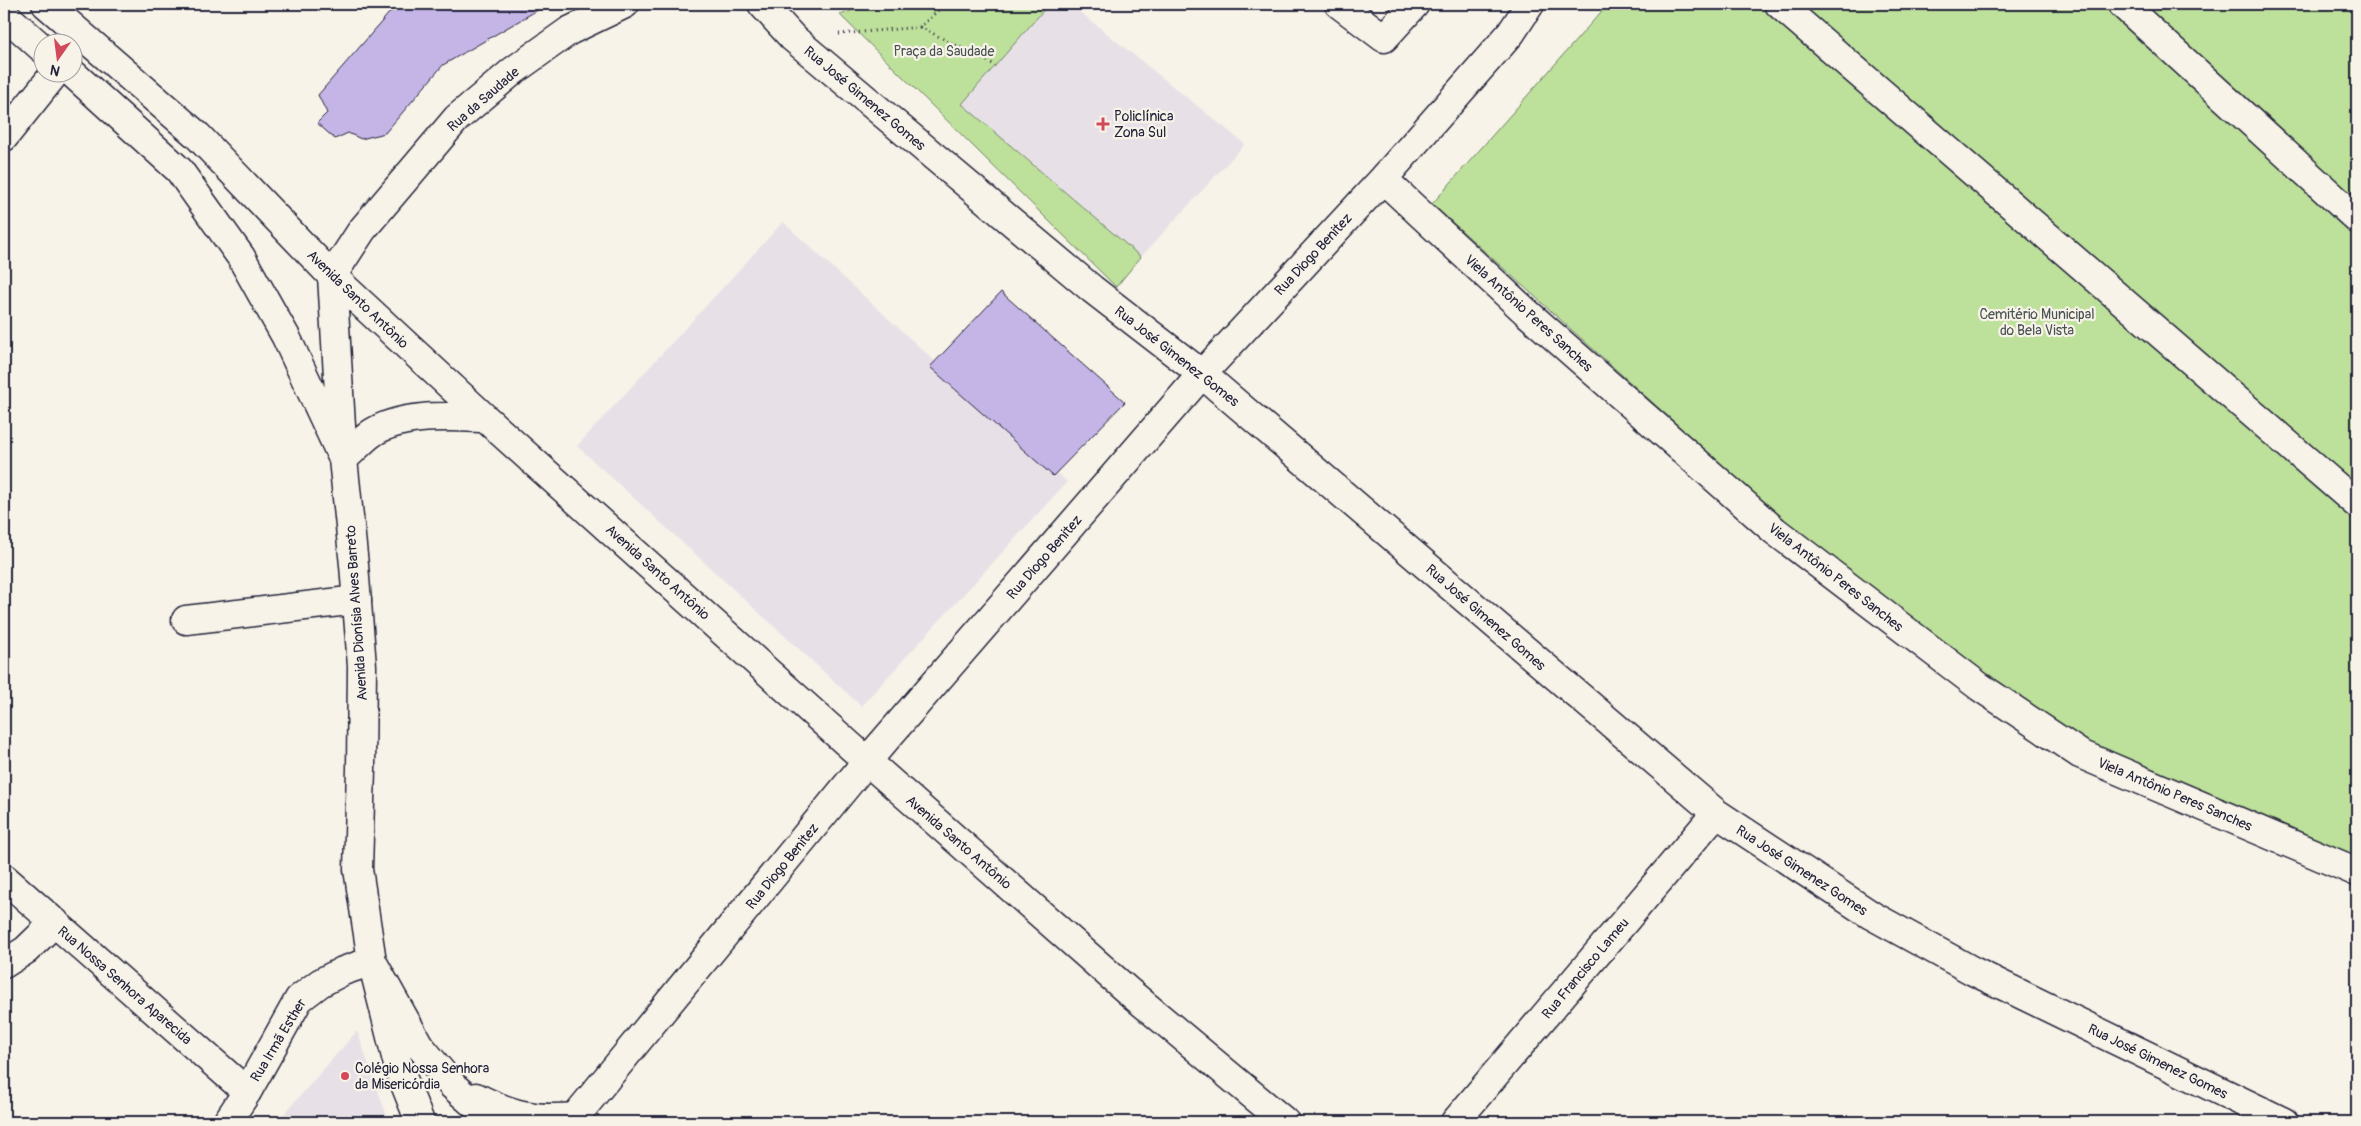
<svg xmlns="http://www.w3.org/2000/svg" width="2361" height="1126" viewBox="0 0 2361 1126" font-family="Pangolin,sans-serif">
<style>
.built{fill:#e8e0e7}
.green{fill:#bde09a;stroke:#70816a}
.building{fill:#c4b5e6;stroke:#22223b}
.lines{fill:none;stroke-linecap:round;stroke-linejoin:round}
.minor-casing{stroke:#22223b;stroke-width:31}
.major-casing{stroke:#22223b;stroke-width:31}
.path{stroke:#22223b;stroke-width:3;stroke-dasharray:1 4;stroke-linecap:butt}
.minor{stroke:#f7f3e8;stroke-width:28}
.major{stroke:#f7f3e8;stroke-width:28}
.poi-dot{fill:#d1495b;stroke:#f7f3e8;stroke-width:2}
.labels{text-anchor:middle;stroke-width:4.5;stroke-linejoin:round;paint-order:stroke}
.park-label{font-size:14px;fill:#495253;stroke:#f7f3e8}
.street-label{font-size:14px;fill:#22223b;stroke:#f7f3e8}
.poi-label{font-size:14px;fill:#22223b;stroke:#f7f3e8;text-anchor:start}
</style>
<rect width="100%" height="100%" fill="#f7f3e8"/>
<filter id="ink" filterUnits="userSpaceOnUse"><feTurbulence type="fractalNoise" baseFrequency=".02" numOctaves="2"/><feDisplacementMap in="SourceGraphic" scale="10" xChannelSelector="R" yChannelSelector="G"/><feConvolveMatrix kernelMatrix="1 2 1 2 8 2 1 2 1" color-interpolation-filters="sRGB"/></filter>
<g filter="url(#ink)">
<path class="built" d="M1049,4h21l175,140 -104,113 -179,-153z
M783,222l284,260 -206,224 -284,-260z
M357,1031l32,91h-112z"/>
<path class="green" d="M870,4h179l-87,100 179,153 -25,30 -276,-272z
M1608,4h749v870l-354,-156 -571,-514z"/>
<path class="building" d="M397,4h151l-105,61 -58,68 -24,6 -13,-6 -13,6 -18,-16 10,-10 -9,-18z
M1001,292l124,110 -72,74 -123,-109z"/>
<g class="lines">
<defs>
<path id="minor" d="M762,4l31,34 299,251 110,85 514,439 155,102 102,56 311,151
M1339,4l45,34 31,-34
M1779,4l578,500
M2122,4l235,215
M4,137l52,-65
M1383,179l142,132 250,220 205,156 100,67 277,118
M332,276l30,-46 95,-112 56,-47 56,-40 56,-27
M186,620l171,-20
M867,761l335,-387 181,-195 128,-146 19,-29
M4,878l243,214
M4,964l22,-14 29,-28
M227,1122l20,-30 52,-93 21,-16 23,-12 29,-10 27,108 21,53
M1455,1122l261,-309"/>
<path id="major" d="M46,4l152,132 134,140 153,142 382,343 261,230 157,131
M4,14l38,34
M71,72l108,98 62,87 45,80 57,122 11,106 8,101 -1,103 -3,100 14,92 47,84 33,40 42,37
M332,276l10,166
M343,459c10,-8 19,-19 29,-26 30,-20 78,-16 113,-15
M476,1097c36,18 58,24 99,20
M571,1122l296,-361"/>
</defs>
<use href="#minor" class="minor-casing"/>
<use href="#major" class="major-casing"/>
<path class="path" d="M920,27l75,38
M839,34l81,-7 25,-23"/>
<use href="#minor" class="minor"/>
<use href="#major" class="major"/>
</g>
</g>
<g class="poi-dot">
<path d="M1100.5 116.5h5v5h5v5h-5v5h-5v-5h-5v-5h5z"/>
<circle cx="345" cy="1076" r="5"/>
</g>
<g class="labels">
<g class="park-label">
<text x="944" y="56">Praça da Saudade</text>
<text x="2037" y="319">Cemitério Municipal<tspan x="2037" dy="16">do Bela Vista</tspan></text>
</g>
<g class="street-label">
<text transform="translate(865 98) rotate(40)" y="5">Rua José Gimenez Gomes</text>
<text transform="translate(483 99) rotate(-41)" y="5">Rua da Saudade</text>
<text transform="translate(1313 254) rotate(-47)" y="5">Rua Diogo Benitez</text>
<text transform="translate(358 299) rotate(44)" y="5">Avenida Santo Antônio</text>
<text transform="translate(1529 313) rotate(42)" y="5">Viela Antônio Peres Sanches</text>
<text transform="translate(1177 356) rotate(38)" y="5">Rua José Gimenez Gomes</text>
<text transform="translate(1044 557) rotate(-49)" y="5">Rua Diogo Benitez</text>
<text transform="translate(658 572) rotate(42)" y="5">Avenida Santo Antônio</text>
<text transform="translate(1836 577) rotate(38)" y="5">Viela Antônio Peres Sanches</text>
<text transform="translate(356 613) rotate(-94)" y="5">Avenida Dionísia Alves Barreto</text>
<text transform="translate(1486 617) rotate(41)" y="5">Rua José Gimenez Gomes</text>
<text transform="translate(2175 794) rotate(23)" y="5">Viela Antônio Peres Sanches</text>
<text transform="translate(959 842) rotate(41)" y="5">Avenida Santo Antônio</text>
<text transform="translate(782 866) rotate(-51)" y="5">Rua Diogo Benitez</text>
<text transform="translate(1802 870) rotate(33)" y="5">Rua José Gimenez Gomes</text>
<text transform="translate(1585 968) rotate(-50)" y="5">Rua Francisco Lameu</text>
<text transform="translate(125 985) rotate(41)" y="5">Rua Nossa Senhora Aparecida</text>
<text transform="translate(278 1040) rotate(-59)" y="5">Rua Irmã Esther</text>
<text transform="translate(2158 1061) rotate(26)" y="5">Rua José Gimenez Gomes</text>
</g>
<g class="poi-label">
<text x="1114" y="121">Policlínica<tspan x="1114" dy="16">Zona Sul</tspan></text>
<text x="355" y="1073">Colégio Nossa Senhora<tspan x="355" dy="16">da Misericórdia</tspan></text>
</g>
</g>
<rect width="2361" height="1126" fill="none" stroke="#f7f3e8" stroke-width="20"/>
<rect x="10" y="10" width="2341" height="1106" fill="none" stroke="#22223b" stroke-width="2" filter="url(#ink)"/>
<g transform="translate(58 58) rotate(194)"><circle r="24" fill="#f7f3e8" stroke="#a29fa3"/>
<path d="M0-4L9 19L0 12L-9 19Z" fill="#d1495b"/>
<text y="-8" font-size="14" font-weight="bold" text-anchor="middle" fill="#22223b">N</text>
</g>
</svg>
